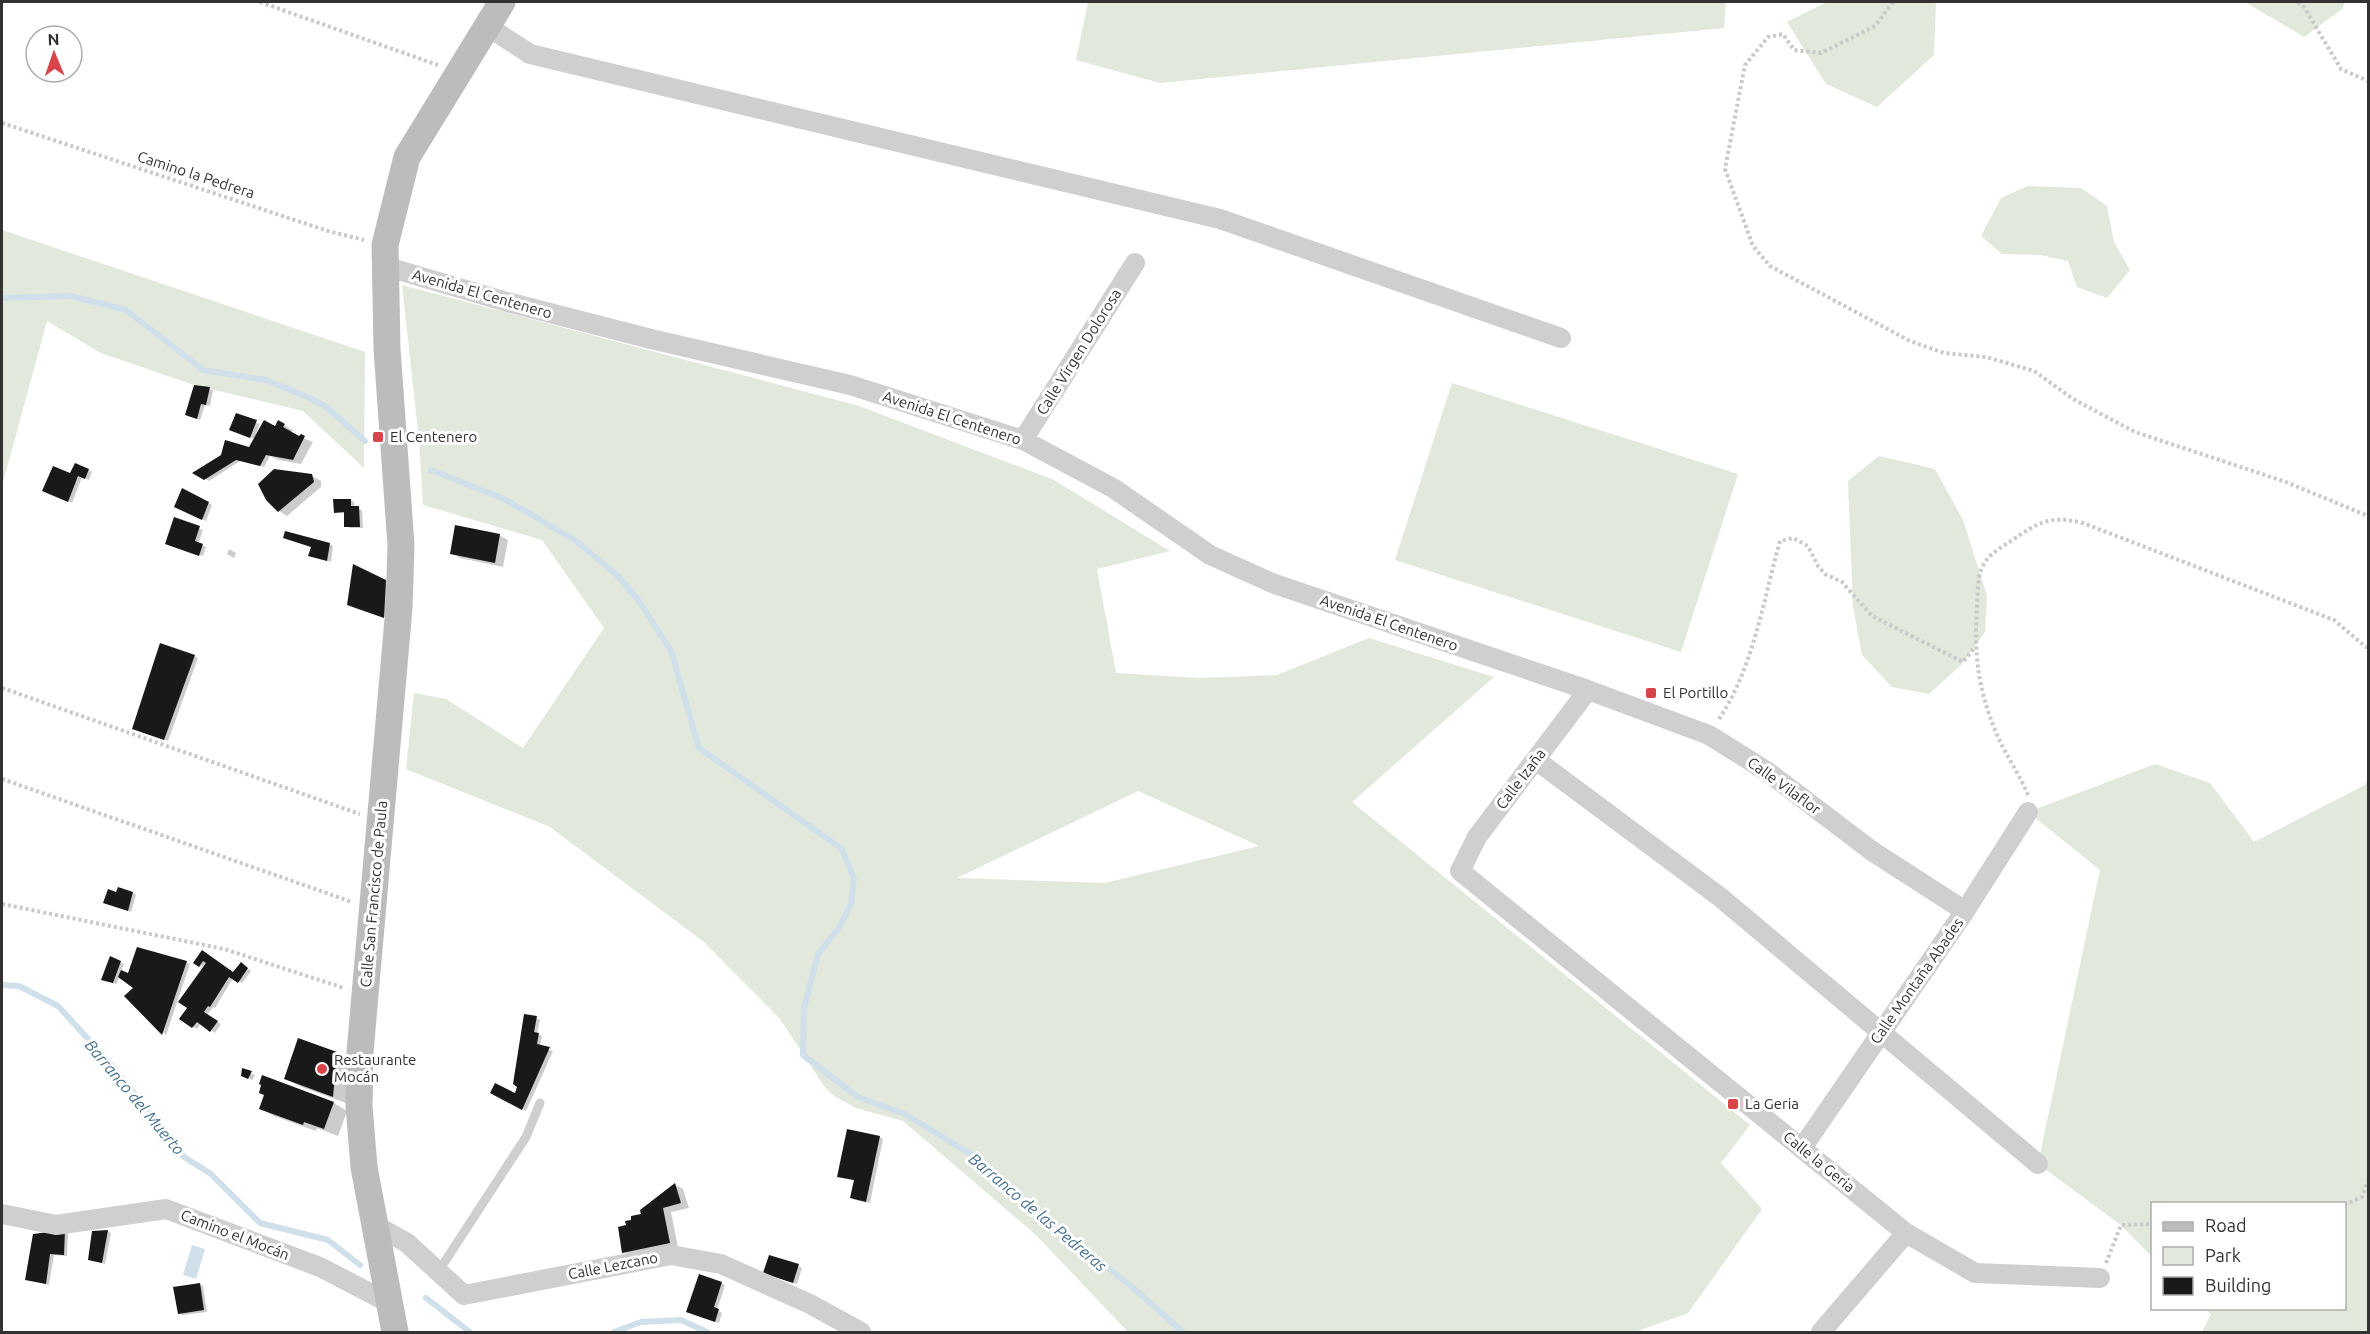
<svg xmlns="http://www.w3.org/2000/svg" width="2370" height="1334" viewBox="0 0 2370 1334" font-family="Ubuntu,sans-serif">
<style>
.green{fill:#e2e8dc;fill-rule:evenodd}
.water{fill:#d0e0eb}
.shadow{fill:#0003}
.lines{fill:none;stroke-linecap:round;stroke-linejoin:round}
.stream{stroke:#d0e0eb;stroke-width:6}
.building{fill:#191919}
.path{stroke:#c9c9c9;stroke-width:4;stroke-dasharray:3 3;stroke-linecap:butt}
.service{stroke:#cfcfcf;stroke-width:9}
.minor{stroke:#cfcfcf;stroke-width:20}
.secondary{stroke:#bcbcbc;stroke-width:27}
.poi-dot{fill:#d9444b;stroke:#fff;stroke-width:2}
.labels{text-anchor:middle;stroke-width:6;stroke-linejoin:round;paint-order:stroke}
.street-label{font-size:15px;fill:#323232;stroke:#fff}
.poi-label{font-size:15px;fill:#323232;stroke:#fff;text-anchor:start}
.water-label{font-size:16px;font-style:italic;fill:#45708f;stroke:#fff}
</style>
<rect width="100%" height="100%" fill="#fff"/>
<path class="green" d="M1088,2h638l-2,26 -564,55 -84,-23z
M1827,2h109l-2,53 -57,52 -51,-23 -39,-62z
M2245,2h100l-3,7 -38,28z
M2028,186l53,2 26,18 7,36 16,28 -23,28 -30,-11 -9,-26 -28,-6 -38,-1 -21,-18 20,-38z
M2,230l363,122 -1,116 -61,-57 -109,-26 -93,-32 -54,-32 -45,165z
M402,285l457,121 195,74 116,71 -73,18 19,104 84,5 77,-3 92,-37 125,39 -142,125 398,323 -29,38 41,46 -74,104 -53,19h-507l-92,-97 -133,-114 -47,-13 -22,-12 -10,-10 -44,-67 -76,-77 -154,-115 -144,-58 8,-76 32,6 77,49 81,-120 -62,-88 -119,-35 -4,-65zM1138,791l121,55 -154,37 -148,-5z
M1452,383l286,91 -57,178 -286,-92z
M1879,456l56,13 28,51 24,76 -2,36 -24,33 -32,29 -37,-7 -30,-32 -9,-49 -5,-125z
M2155,764l55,19 44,59 111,-57 3,-8v555h-166l9,-18 -6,-5 139,-1v-104h-192v53l-31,-32 -83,-61 62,-294 -72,-58z"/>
<path class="water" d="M192,1245l13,4 -9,30 -13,-4z"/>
<path class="shadow" d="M195,387l18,3 -3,16 -5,-1 -5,15 -13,-5z
M237,415l23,9 -4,10 2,1 17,-7 3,-6 15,8 -2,3 22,9 -12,22 -22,-4 -9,-4 -6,11 -24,-6 -31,20 -14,-8 55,-25 5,-9 -20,-8z
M88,470l4,2 -3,8 -7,-3 -10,26 -24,-11 23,-17z
M312,476l9,5v6l-34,29 -8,-5z
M182,490l30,15 -6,16 -30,-15z
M350,500l4,2v6l8,2 1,18h-13l-4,-2v-12l-11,-2z
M175,519l28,11 -5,14 8,3 -3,9 -33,-11z
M499,535l9,5 -5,27 -43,-9 -8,-5z
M329,544l4,2 -2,16 -17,-5z
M229,549l7,4 -2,5 -7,-4z
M386,581l4,2 -2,35 -35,-11z
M194,656l4,2 -30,83 -30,-11z
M133,893l3,2 -5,17 -23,-8 9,-10z
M203,952l31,22 7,-10 10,7 -9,12 -9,-5 -18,30 -2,-1 -6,8 14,9 -6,9 -14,-10 -4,6 -16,-10 8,-11 15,-40 -9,-6z
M120,962l4,2 -3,7 8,4 57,-13 4,2 -24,71 -40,-39 9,-9 -16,-11 -2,8 -14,-4z
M536,1018l4,2 -3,14 5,2 -2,11 13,4 -27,60 -34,-18 23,2z
M337,1054l13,7 -4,42 -47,-17 -13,-8z
M243,1070l12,5 -3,5 -6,-3z
M263,1077l71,26 13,8 -9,25 -21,-8 -1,3 -42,-15 -13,-7 5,-14z
M879,1137l4,2 -13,64 -15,-3 -4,-3 4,-16 -17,-5z
M675,1185l8,4 6,19 -18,4 7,35 -46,10 -8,-5 4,-26z
M65,1231l3,2 -1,23 -13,-1 -5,30 -22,-6z
M108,1231l3,2 -6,31 -12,-3 1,-29z
M798,1266l4,2 -5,16 -29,-9z
M721,1283l4,2 -8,25 5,3 -3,10 -28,-10z
M200,1284l3,2 4,26 -24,3 -4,-2z"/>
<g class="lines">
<path class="stream" d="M2,298l69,-2 55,14 77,60 63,10 39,16 20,10 40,35
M431,470l71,28 73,42 43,36 21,25 32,50 28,97 143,101 12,30 -3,25 -11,22 -22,28 -14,54 -1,47 55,42 47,17 77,47 43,41 106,84 52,46
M2,985l17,1 39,20 53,58 73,93 27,17 49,49 68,17 32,25
M426,1298l44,34
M614,1332l27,-10 40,-2 26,12"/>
</g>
<path class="building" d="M194,385l16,2 -4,18 -5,-1 -4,15 -12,-4z
M236,413l21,7 -7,18 -21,-8z
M264,420l11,6 3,-6 7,4 -2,3 16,9 2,-2 4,2 -12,24 -27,-5 -6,11 -24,-6 -32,20 -12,-7 29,-18 4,-15 24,7z
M75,463l14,6 -4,10 -7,-3 -10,26 -26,-11 11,-25 17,7z
M274,469l38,5 2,8 -36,30 -12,-12 -8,-16z
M182,488l27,14 -7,18 -28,-13z
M333,499h18v7h8l1,21h-16v-15l-10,1z
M174,517l26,9 -5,15 8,3 -4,12 -34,-12z
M455,525l45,9 -5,29 -45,-9z
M285,531l45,12 -3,18 -19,-5 3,-9 -28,-9z
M353,564l33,16 -2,38 -37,-13z
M160,643l35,12 -31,85 -32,-11z
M118,887l15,5 -5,19 -25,-8 5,-14 8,3z
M137,947l50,14 -25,74 -38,-39 9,-8 -15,-11 3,-7 7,3z
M202,950l31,22 8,-10 7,6 -10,15 -9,-6 -19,30 -2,-1 -4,6 14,9 -8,11 -13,-10 -5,6 -13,-9 8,-11 -9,-6 28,-39 -3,-2 -4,6 -6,-4z
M110,956l11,5 -8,22 -12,-3z
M524,1014l13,2 -3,16 5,1 -2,11 13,3 -28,63 -32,-17 5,-10 20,10 2,-6 -4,-3z
M298,1038l39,14 -4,45 -49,-18z
M242,1068l10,3 -4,8 -7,-3z
M262,1075l72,27 -10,27 -20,-7 -1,3 -44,-16 5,-14 -5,-2 2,-8 -2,-1z
M847,1129l33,7 -14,66 -16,-4 4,-18 -17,-3z
M675,1183l6,20 -18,5 7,35 -48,10 -4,-26 8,-2 -1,-4 6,-1v-4l10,-2 -1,-4z
M65,1230l-1,25 -14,-1 -4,30 -21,-4 8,-46z
M108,1230l-6,33 -14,-3 4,-29z
M769,1255l30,9 -6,19 -30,-10z
M699,1274l23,8 -8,25 5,2 -4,13 -29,-10z
M200,1283l4,27 -26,4 -5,-27z"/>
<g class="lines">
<path class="path" d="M260,2l178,63
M1893,2l-18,24 -54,27 -27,-3 -11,-16 -15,3 -23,28 -20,104 28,77 17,20 140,75 34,12 42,4 48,14 39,28 62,33 151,50 82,34
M2298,2l6,5 37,62 27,12
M2,123l326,108 36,9
M2,688l358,126
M1719,719c35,-53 44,-118 61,-178l13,-3 15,8 10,20 7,8 17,8 30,34 91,46 12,-15
M2,779l350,123
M2028,795c-9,-22 -24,-42 -33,-65 -18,-45 -21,-78 -18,-125 1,-12 0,-26 5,-37 5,-13 18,-20 29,-27 28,-19 38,-26 72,-18l251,97 32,27h2
M2,904l222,45 120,39
M2344,1205l18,-8 6,-16
M2106,1263l15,-38 31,-1"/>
<path class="service" d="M438,1272l88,-135 14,-34"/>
<path class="minor" d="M487,26l43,28 690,165 341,119
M384,266l123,36 144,37 199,46 173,55 90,48 97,67 62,28 316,107 121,45 59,37 104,79 93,60
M1023,440l112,-177
M1588,690l-111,147 -17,34 446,362 69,40 125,5
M1536,760l184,137 318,267
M1802,1148l163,-237 63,-99
M2,1214l54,11 110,-16 154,58 69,36
M375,1225l32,18 57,52 207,-40 50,9 89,40 51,28
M1821,1332l85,-99"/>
<path class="secondary" d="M395,1332l-31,-165 -5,-61 1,-54 39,-444 2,-63 -14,-196 -2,-104 22,-88 95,-155"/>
</g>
<g class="poi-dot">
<rect x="372" y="431" width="12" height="12" rx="3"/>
<rect x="1645" y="687" width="12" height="12" rx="3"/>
<circle cx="322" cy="1069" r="6"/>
<rect x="1727" y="1098" width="12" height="12" rx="3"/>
</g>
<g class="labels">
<g class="street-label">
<text transform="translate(196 175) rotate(18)" y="5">Camino la Pedrera</text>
<text transform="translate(482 294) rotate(16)" y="5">Avenida El Centenero</text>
<text transform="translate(1079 352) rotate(-58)" y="5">Calle Virgen Dolorosa</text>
<text transform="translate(952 418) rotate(18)" y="5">Avenida El Centenero</text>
<text transform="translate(1389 623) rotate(19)" y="5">Avenida El Centenero</text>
<text transform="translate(1521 779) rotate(-53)" y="5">Calle Izaña</text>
<text transform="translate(1784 786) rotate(36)" y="5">Calle Vilaflor</text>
<text transform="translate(374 894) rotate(-85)" y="5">Calle San Francisco de Paula</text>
<text transform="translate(1917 981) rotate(-55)" y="5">Calle Montaña Abades</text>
<text transform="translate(1819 1162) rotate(39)" y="5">Calle la Geria</text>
<text transform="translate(235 1235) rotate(21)" y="5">Camino el Mocán</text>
<text transform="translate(613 1266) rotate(-11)" y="5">Calle Lezcano</text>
</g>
<g class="poi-label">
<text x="390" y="442">El Centenero</text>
<text x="1663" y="698">El Portillo</text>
<text x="334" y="1065">Restaurante<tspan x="334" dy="17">Mocán</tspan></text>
<text x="1745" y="1109">La Geria</text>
</g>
<g class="water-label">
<text transform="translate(135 1097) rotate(50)" y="6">Barranco del Muerto</text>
<text transform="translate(1038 1212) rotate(40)" y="6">Barranco de las Pedreras</text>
</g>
</g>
<rect width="2370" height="1334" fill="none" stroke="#323232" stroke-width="6"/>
<rect x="2151" y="1202" width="195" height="108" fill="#ffffff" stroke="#adadad" stroke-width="1.5"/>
<rect x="2163" y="1222" width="30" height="9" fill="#bcbcbc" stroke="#adadad" stroke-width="1.5"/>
<text x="2205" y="1232" font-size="18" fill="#323232">Road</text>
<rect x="2163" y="1247" width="30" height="18" fill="#e2e8dc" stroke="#adadad" stroke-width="1.5"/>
<text x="2205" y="1262" font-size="18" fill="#323232">Park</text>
<rect x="2163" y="1277" width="30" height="18" fill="#191919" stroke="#adadad" stroke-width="1.5"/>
<text x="2205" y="1292" font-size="18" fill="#323232">Building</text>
<g transform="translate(54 54) rotate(358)"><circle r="28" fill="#ffffff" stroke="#adadad" stroke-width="1.5"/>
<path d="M0-4.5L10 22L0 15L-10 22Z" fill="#d9444b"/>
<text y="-9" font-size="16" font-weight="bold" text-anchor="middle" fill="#323232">N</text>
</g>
</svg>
